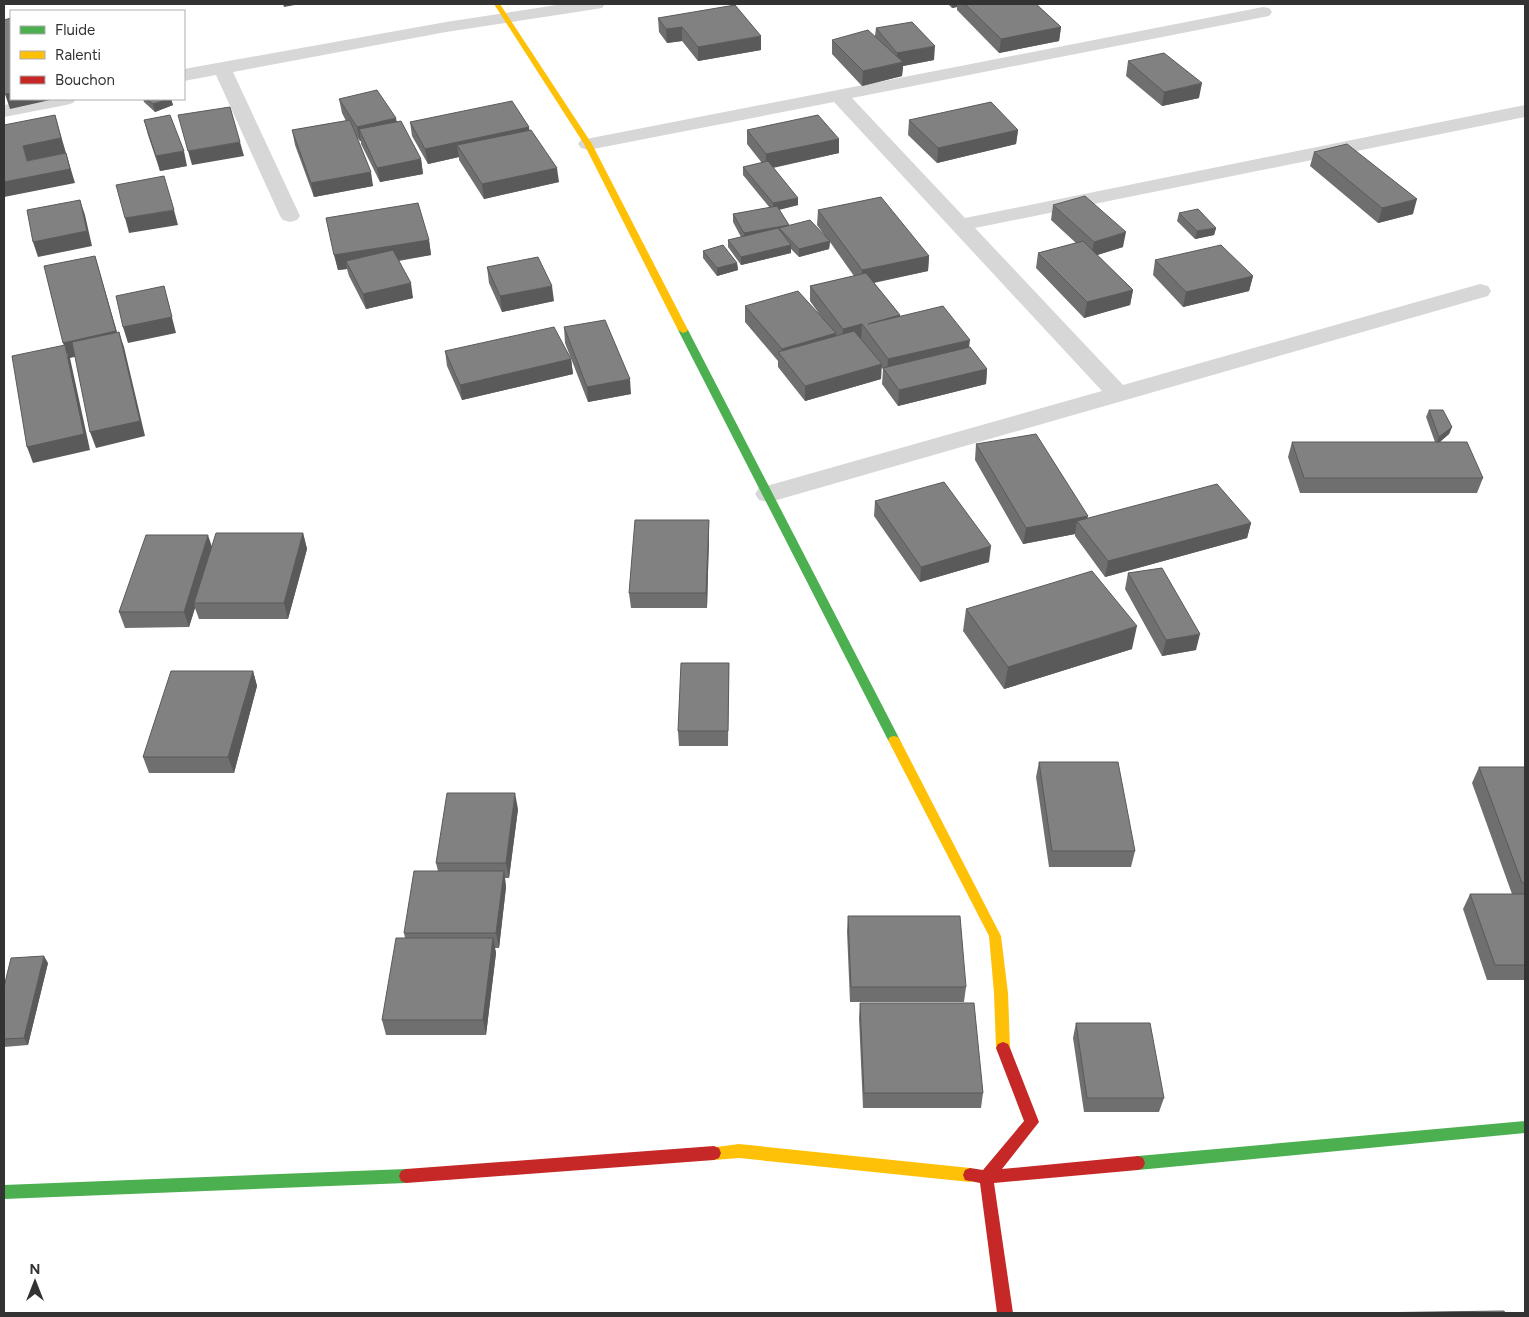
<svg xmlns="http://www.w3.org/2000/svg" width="1529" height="1317" viewBox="0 0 1529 1317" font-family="Figtree,sans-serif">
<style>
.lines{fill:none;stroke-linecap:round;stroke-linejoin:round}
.street{fill:#d7d7d7;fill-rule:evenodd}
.fast{fill:#4caf50;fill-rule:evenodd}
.slow{fill:#ffc107;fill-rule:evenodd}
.jam{fill:#c62828;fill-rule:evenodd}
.wall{fill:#6f6f6f}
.shaded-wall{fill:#5a5a5a}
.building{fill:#818181;stroke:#5a5a5a}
</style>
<rect width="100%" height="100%" fill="#fff"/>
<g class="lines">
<path class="street" d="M563,4h42l-3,4 -6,1 -150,23 -213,40 67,144 -3,4 -7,2 -7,-2 -3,-4 -64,-141 -32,6v-12l262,-47z
M1263,7l6,1 3,4 -3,4 -417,82 113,120 560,-113v12l-550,111 148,157 357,-101 8,2 3,5 -3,5 -711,204 -9,2 -9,-2 -4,-6 4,-6 343,-97 -268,-289 -246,48 -7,-2 -3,-4 3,-4z
M38,99h38l-3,4 -7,2 -62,12v-12z"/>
<path class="fast" d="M683,327l5,3 212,410 -2,3h-8l-2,-3 -210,-410z
M1525,1121v12l-387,37 -5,-2 -2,-5 2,-5 5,-2z
M406,1169l5,2 2,5 -2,5 -5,2 -402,16v-14z"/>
<path class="slow" d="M494,4h6l92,140 96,186 -2,2 -3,1 -5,-3 -94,-186z
M894,736l4,1 2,3 101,196 7,57 2,55 -2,4 -5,2 -5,-2 -2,-4 -2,-55 -5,-57 -101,-196 2,-3z
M739,1144l231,24 5,2 2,5 -2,5 -5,2 -231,-24 -25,2 -5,-2 -2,-5 2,-5z"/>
<path class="jam" d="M1003,1042l5,2 2,4 29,74 -37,47 136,-13 5,2 2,5 -2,5 -5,2 -144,13 19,130h-16l-17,-130 -15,-3 -2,-5 2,-5 5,-2 13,2 41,-49 -28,-73 2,-4z
M714,1146l5,2 2,5 -2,5 -5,2 -308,23 -5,-2 -2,-5 2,-5 5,-2z"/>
</g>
<path class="wall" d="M948,4h88l25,23 -2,14 -60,12 -42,-43v-3l-5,1z
M658,18l103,32 -63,11 -16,-20 -15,2 -8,-11z
M876,28l58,32 -31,6 -1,10 -40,10 -30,-32v-14l43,-4z
M1128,61l71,37 -37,8 -36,-30z
M143,99h28l2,6 -18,7 -11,-10z
M339,99l58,23 24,37 2,15 -43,8 -19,-38v-3h-1l-3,-4 16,49 -59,11 -19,-52 -3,-15 54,-9 -4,-8z
M144,120l43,46 -27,5 -12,-36z
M909,120l109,10 -2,14 -79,19 -29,-28z
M410,122l119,5v3l30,52 -75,17 -25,-39v-3l-31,7 -16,-28z
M747,130l92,9v14l-66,15 25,37 -19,5 10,16 36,10 -8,-11 1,-15 111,46 -1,15 -54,12 26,32v1l69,32 18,21 -1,15 -88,22 -16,-22 1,-15 -2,-2v12l-76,22 -27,-34v-6l-33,-39v-16l77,12 -12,-17v-15l44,-10 -24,-34 -1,7 -30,8 -8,-8v4l-50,12 -13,-18v-7l13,-3 -8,-15v-8l37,-6 -27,-33v-8l19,-4 -15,-19z
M1314,152l99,62 -35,9 -68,-57z
M1053,205l70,42 -26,8 36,35 -3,15 -46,13 -48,-50 2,-15 38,-10 -25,-23z
M1179,213l37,15 -2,7 -19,4 -18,-18z
M326,218l103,22 2,15 -32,6 14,37 -47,11 -17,-33 -2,-7 -9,1z
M703,251l34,12 1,7 -21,6 -14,-18z
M1155,260l98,16 -4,15 -66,16 -30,-32z
M487,267l67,34 -52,11 -13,-29z
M564,327l67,67 -43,8 -23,-59z
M445,351l126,8 2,15 -111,26 -15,-34z
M1429,410l23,17 -3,7 -9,8 43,36 -6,15h-177l-12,-36 4,-15h143l-9,-25z
M976,444l111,74 164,5 -4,15 -142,39 -30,-41v-2l-52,10 -48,-84z
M875,501l114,61 -69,20 -46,-66z
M709,520v16l-2,72h-76l-2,-15z
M303,533l4,16 -19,70h-89l-4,-11 -6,19 -64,1 -6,-16 93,-65z
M1128,573l68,77 -34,6 -37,-67z
M966,609l166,40 -128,40 -41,-58z
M729,663l-1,83h-49l-1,-15z
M253,671l4,15 -23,87h-85l-6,-16z
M1039,762l96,89 -4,16h-82l-13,-90z
M1479,767h46v213h-38l-24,-71 7,-15h42l-40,-111z
M518,809l-9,69h-4l1,9 -7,61h-4l1,5 -10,82h-100l-4,-15 23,-82 -1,-5 34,-62 -2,-8z
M848,916l118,71 -2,15h-114l-3,-71z
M48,963l-20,82 -24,2v-60z
M860,1003l123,90 -2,15h-118l-4,-90z
M1076,1023l88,75 -5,14h-75l-11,-74z"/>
<path class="shaded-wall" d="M283,4h17l-16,3z
M953,4h4v3l-5,1z
M682,27v14l-15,2 -1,-14z
M1061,27l-2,14 -60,12 2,-14z
M761,36v14l-63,11v-14z
M935,46l-1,14 -31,6 -1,10 -40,10 1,-15 34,-7v-11z
M1202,83l-3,15 -37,8 2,-14z
M11,93v6h38l1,1 -40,9 -5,-15z
M169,99h2l2,6 -18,7 -2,-8z
M55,115l11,38 -39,8 -4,-15z
M396,118l3,14 -40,-3 2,12h-1l-3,-14z
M529,127l2,15 -74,3 2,12 -31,7 -3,-15z
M1018,130l-2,14 -79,19 1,-15z
M839,139v14l-73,16v-15z
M240,142l4,14 -52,9 -4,-14z
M184,151l3,15 -27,5 -4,-15z
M66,153l9,30 -71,14v-15z
M421,159l2,15 -43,8 -3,-14z
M557,168l2,14 -75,17 -2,-15z
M371,172l2,14 -59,11 -3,-14z
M798,198v7l-25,6v-8z
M1417,199l-4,15 -35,9 4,-15z
M80,200l5,15 7,31 -54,11 -5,-15z
M174,210l4,15 -49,8 -4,-15z
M789,225l-5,8 -5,-5v6l-35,7v-8z
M1216,228l-2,7 -19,4 2,-8z
M1126,232l-3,15 -32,10 3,-15z
M429,240l2,15 -81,13 -4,-7 1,8 -9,1 -4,-15z
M830,241l-1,8 -30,8v-8z
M791,245v8l-50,12v-8z
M95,256l26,90 -51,12 20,92 -57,13 -6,-16 41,-91 -5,-13z
M929,256l-1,15 -67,14 1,-15z
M737,263l1,7 -21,6v-8z
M1253,276l-4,15 -66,16 3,-15z
M411,283l2,15 -47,11 -3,-15z
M164,286l12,47 -48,10 -5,-16z
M552,286l2,15 -52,11 -2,-16z
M1133,290l-3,15 -46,13 3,-16z
M862,324l-1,16 -19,4 1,-15z
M119,332l5,15 21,89 -49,12 -6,-16z
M836,333v15l-54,8v-7z
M970,340l-2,15 -81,19 1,-15z
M571,359l2,15 -111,26 -2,-15z
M882,364l-1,15 -76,22v-15z
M987,369l-1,15 -88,22 1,-16z
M630,379l1,15 -43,8 -1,-15z
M1452,427l-3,7 -13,11 3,-8z
M1088,516l-3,15 -8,-10 -2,13 -52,10 3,-16z
M709,520v16l-2,72 -1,-15z
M1251,523l-4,15 -142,39 3,-16z
M303,533l4,16 -19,70 -4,-16z
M208,535l5,15 -19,53 1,5 -6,19 -5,-15z
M991,546l-2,16 -69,20 1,-15z
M1137,626l-5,23 -128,40 4,-22z
M1200,634l-4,16 -34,6 4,-16z
M253,671l4,15 -23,87 -6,-16z
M515,793l3,16 -9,69 -3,-15z
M504,871l2,16 -7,61 -3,-15z
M493,938l3,15 -10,82 -3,-15z
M44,956l4,7 -20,82 -4,-7z"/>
<path class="building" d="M965,4h71l25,23 -60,12z
M735,5l26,31 -63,11 -16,-20 -16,2 -8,-11z
M11,18v75l-6,1 -1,-3v-71z
M912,22l23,24 -38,7 -21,-25z
M868,30l35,32 -40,9 -31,-31z
M1164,53l38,30 -38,9 -36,-31z
M377,90l19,28 -39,9 -18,-28z
M146,99h23l-16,5z
M512,101l17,26 -104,22 -15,-27z
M991,102l27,28 -80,18 -29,-28z
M230,107l10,35 -52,9 -10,-36z
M55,115l6,23 -38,8 4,15 39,-8 4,16 -66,13v-57z
M170,115l14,36 -28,5 -12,-36z
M818,115l21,24 -73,15 -19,-24z
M350,120l21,52 -60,11 -19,-53z
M401,121l20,38 -44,9 -18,-39z
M531,130l26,38 -75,16 -25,-39z
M1347,144l70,55 -35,9 -68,-56z
M768,161l30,37 -25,5 -30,-36z
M164,176l10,34 -49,8 -9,-33z
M1085,196l41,36 -32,10 -41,-37z
M881,197l48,59 -67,14 -44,-60z
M80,200l7,31 -54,11 -6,-32z
M418,203l11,37 -95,15 -8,-37z
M777,206l12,19 -45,8 -11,-19z
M1198,209l18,19 -19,3 -18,-18z
M810,220l20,21 -31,8 -20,-21z
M778,228l13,17 -50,12 -13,-17z
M1083,241l50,49 -46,12 -49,-49z
M723,245l14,18 -20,5 -14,-17z
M1221,245l32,31 -67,16 -31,-32z
M393,250l18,33 -48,11 -17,-33z
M95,256l21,75 -53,12 -19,-77z
M538,257l14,29 -52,10 -13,-29z
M866,273l34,42 -32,9 75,-18 27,34 -82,19 -26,-35 -19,5 -33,-43z
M164,286l8,31 -49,10 -7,-31z
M798,291l38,42 -54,16 -37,-43z
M605,320l25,59 -43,8 -23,-60z
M554,327l17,32 -111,26 -15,-34z
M854,331l28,33 -77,22 -27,-34z
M119,332l21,89 -50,11 -18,-90z
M65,345l19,89 -57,13 -15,-91z
M970,347l17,22 -88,21 -16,-22z
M1429,410h14l9,17 -13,10z
M1036,434l52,82 -62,12 -50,-84z
M1292,442h175l16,36h-179z
M944,482l47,64 -70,21 -46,-66z
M1217,484l34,39 -143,38 -31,-40z
M635,520h74l-3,73h-77z
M216,533h87l-19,70h-90z
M146,535h62l-24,77h-65z
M1162,568l38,66 -34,6 -38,-67z
M1092,571l45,55 -129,41 -42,-58z
M681,663h48l-1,68h-50z
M171,671h82l-25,86h-85z
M1039,762h79l17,89h-83z
M1479,767h46v116h-3z
M447,793h68l-9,70h-70z
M414,871h90l-8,62h-92z
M1470,894h55v71h-30z
M848,916h112l6,71h-115z
M396,938h97l-10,82h-101z
M44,956l-20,82 -20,1v-52l7,-29z
M860,1003h114l9,90h-119z
M1076,1023h74l14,75h-77z
M1504,1311l1,2h-142z"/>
<rect width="1529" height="1317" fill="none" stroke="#333333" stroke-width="10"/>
<rect x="10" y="10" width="175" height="90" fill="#ffffff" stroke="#adadad"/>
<rect x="20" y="26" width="25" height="8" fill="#4caf50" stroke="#adadad"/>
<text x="55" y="35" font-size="15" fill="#333333">Fluide</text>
<rect x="20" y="51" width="25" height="8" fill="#ffc107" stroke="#adadad"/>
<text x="55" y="60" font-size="15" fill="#333333">Ralenti</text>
<rect x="20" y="76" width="25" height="8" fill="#c62828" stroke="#adadad"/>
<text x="55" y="85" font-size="15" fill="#333333">Bouchon</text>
<g transform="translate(35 1282)" stroke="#ffffff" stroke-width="4" paint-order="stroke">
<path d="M0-4L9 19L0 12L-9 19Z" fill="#333333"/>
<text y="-8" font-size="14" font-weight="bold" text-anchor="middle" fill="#333333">N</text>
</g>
</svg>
